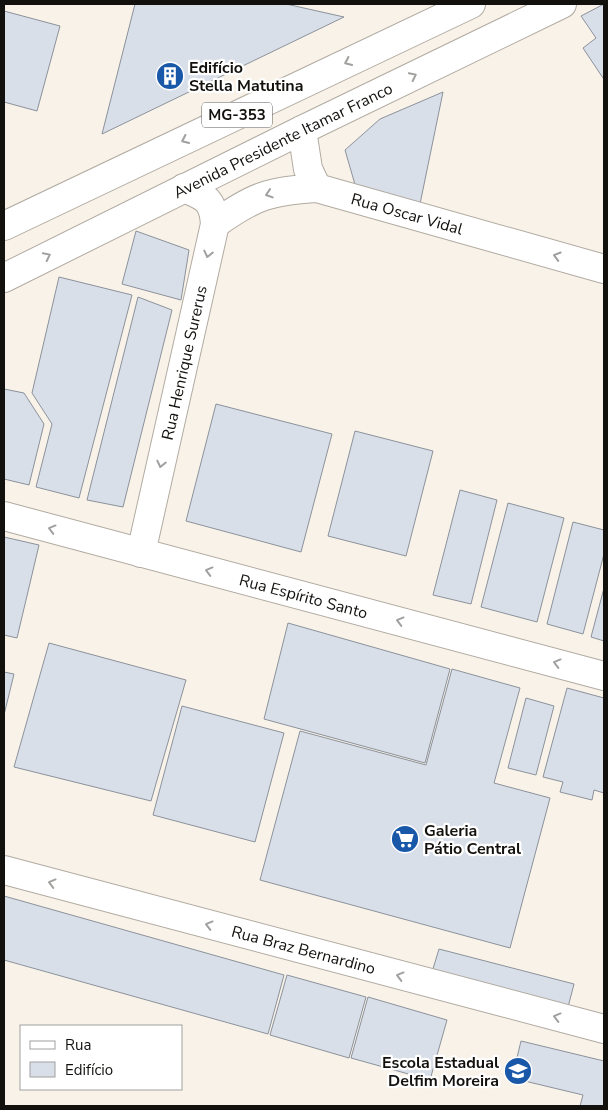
<svg xmlns="http://www.w3.org/2000/svg" width="608" height="1110" viewBox="0 0 608 1110" font-family="'Nunito Sans',sans-serif">
<style>
.building{fill:#d9dfe8;stroke:#8c929b}
.lines{fill:none;stroke-linecap:round;stroke-linejoin:round}
.minor-casing{stroke:#b1aba2;stroke-width:30}
.tertiary-casing{stroke:#b1aba2;stroke-width:30}
.primary-casing{stroke:#b1aba2;stroke-width:30}
.minor{stroke:#fff;stroke-width:28}
.tertiary{stroke:#fff;stroke-width:28}
.primary{stroke:#fff;stroke-width:28}
.oneway{stroke:#a1a09f}
.labels{text-anchor:middle;stroke-width:4.5;stroke-linejoin:round;paint-order:stroke}
.shield{fill:#fff;stroke:#5a5856;stroke-width:1}
.shield-label{font-size:15px;font-weight:bold;fill:#13110e}
.poi-label{font-size:16px;font-weight:bold;fill:#13110e;stroke:#fff;text-anchor:start}
.street-label{font-size:16px;fill:#13110e;stroke:#fff}
</style>
<rect width="100%" height="100%" fill="#f8f2e8"/>
<path class="building" d="M135,4h151l58,13 -242,117z
M604,4v73l-1,1 -20,-30 13,-10 -15,-22z
M4,11l56,15 -23,85 -33,-9z
M443,92l-23,112 -64,-16 -11,-38 35,-31z
M136,231l53,19 -8,50 -59,-16z
M59,277l73,18 -53,203 -43,-11 16,-63 -20,-31z
M138,297l34,13 -49,197 -36,-7z
M4,389l20,4 20,31 -15,61 -25,-6z
M216,404l116,30 -31,118 -115,-31z
M355,431l78,20 -27,105 -78,-20z
M460,490l37,10 -26,104 -38,-9z
M508,503l56,15 -27,104 -56,-15z
M573,522l31,8v24l-21,80 -36,-10z
M4,537l35,8 -22,93 -13,-3z
M604,588v53l-13,-4z
M288,623l162,46 -25,94 -161,-44z
M49,643l137,37 -35,121 -137,-34z
M452,669l68,19 -26,95 56,15 -40,150 -250,-68 40,-149 126,34z
M4,672l10,2 -10,41z
M567,688l37,10v95l-10,-3 -2,10 -32,-8 3,-10 -20,-5z
M526,698l28,8 -18,69 -28,-7z
M182,706l102,27 -29,109 -102,-27z
M4,896l280,79 -16,59 -264,-74z
M439,949l135,35 -6,23 -136,-35z
M287,975l79,22 -17,61 -79,-23z
M368,997l79,23 -17,60 -79,-22z
M521,1041l83,20v45h-24l3,-11 -71,-17z"/>
<g class="lines">
<defs>
<g id="minor">
<path d="M302,130l6,39 9,19"/>
<path id="s1" d="M215,224c39,-28 54,-33 102,-36l287,81"/>
<path id="s2" d="M141,553l74,-329c-2,-25 -10,-27 -31,-36"/>
<path id="s3" d="M4,870l600,159"/>
</g>
<g id="tertiary">
<path id="s4" d="M4,516l600,160"/>
</g>
<g id="primary">
<path d="M4,226l467,-222"/>
<path id="s5" d="M4,278l298,-148 260,-126"/>
</g>
</defs>
<use href="#minor" class="minor-casing"/>
<use href="#tertiary" class="tertiary-casing"/>
<use href="#primary" class="primary-casing"/>
<use href="#minor" class="minor"/>
<use href="#tertiary" class="tertiary"/>
<use href="#primary" class="primary"/>
</g>
<defs><path id="oneway-chevron" d="M-2-3.5L2.5 0L-2 3.5" fill="none" stroke-width="1.6" stroke-linecap="round" stroke-linejoin="round" transform="scale(1.25)"/></defs>
<g class="oneway">
<use href="#oneway-chevron" transform="translate(348 62) rotate(155)"/>
<use href="#oneway-chevron" transform="translate(413 76) rotate(-26)"/>
<use href="#oneway-chevron" transform="translate(185 140) rotate(155)"/>
<use href="#oneway-chevron" transform="translate(269 194) rotate(162)"/>
<use href="#oneway-chevron" transform="translate(208 254) rotate(103)"/>
<use href="#oneway-chevron" transform="translate(47 256) rotate(-26)"/>
<use href="#oneway-chevron" transform="translate(557 256) rotate(-164)"/>
<use href="#oneway-chevron" transform="translate(161 464) rotate(103)"/>
<use href="#oneway-chevron" transform="translate(52 529) rotate(-165)"/>
<use href="#oneway-chevron" transform="translate(209 571) rotate(-165)"/>
<use href="#oneway-chevron" transform="translate(400 621) rotate(-165)"/>
<use href="#oneway-chevron" transform="translate(557 663) rotate(-165)"/>
<use href="#oneway-chevron" transform="translate(52 883) rotate(-165)"/>
<use href="#oneway-chevron" transform="translate(209 925) rotate(-165)"/>
<use href="#oneway-chevron" transform="translate(400 976) rotate(-165)"/>
<use href="#oneway-chevron" transform="translate(557 1017) rotate(-165)"/>
</g>
<defs>
<symbol id="building-disc" viewBox="-11 -11 22 22"><circle r="9.5" fill="#1958a8" stroke="#fff"/><path d="M-4-6H4V6H1V3H-1V6H-4ZM-2.5-4.3h1.7v1.8h-1.7ZM.8-4.3h1.7v1.8H.8ZM-2.5-1h1.7V.8h-1.7ZM.8-1h1.7V.8H.8Z" fill="#fff"/></symbol>
<symbol id="supermarket-disc" viewBox="-11 -11 22 22"><circle r="9.5" fill="#1958a8" stroke="#fff"/><path d="M-6-5.5h2.5l.6 2H6L4.5 2H-2.5L-4.4-4H-6ZM-1.5 3.2a1.3 1.3 0 1 0 .1 0ZM3 3.2a1.3 1.3 0 1 0 .1 0Z" fill="#fff"/></symbol>
<symbol id="school-disc" viewBox="-11 -11 22 22"><circle r="9.5" fill="#1958a8" stroke="#fff"/><path d="M0-5L7-2L0 1L-7-2ZM-4 1L0 2.5L4 1V4Q0 6-4 4Z" fill="#fff"/></symbol>
</defs>
<g fill-rule="evenodd">
<use href="#building-disc" x="154" y="60" width="32" height="32"/>
<use href="#supermarket-disc" x="389" y="823" width="32" height="32"/>
<use href="#school-disc" x="502" y="1055" width="32" height="32"/>
</g>
<g class="labels">
<rect class="shield" x="202" y="102.5" width="70" height="25" rx="4"/>
<g class="shield-label">
<text x="237" y="120">MG-353</text>
</g>
<g class="poi-label">
<text x="189" y="73">Edifício<tspan x="189" dy="18">Stella Matutina</tspan></text>
<text x="424" y="836">Galeria<tspan x="424" dy="18">Pátio Central</tspan></text>
<text x="499" y="1068" text-anchor="end">Escola Estadual<tspan x="499" dy="18">Delfim Moreira</tspan></text>
</g>
<g class="street-label">
<text dy="6" stroke="none"><textPath href="#s5" startOffset="311">Avenida Presidente Itamar Franco</textPath></text>
<text dy="6" stroke="none"><textPath href="#s1" startOffset="204">Rua Oscar Vidal</textPath></text>
<text dy="6" stroke="none"><textPath href="#s2" startOffset="195">Rua Henrique Surerus</textPath></text>
<text dy="6" stroke="none"><textPath href="#s4" startOffset="310">Rua Espírito Santo</textPath></text>
<text dy="6" stroke="none"><textPath href="#s3" startOffset="310">Rua Braz Bernardino</textPath></text>
</g>
</g>
<rect width="608" height="1110" fill="none" stroke="#13110e" stroke-width="10"/>
<rect x="20" y="1025" width="162" height="65" fill="#ffffff" stroke="#a1a09f"/>
<rect x="30" y="1041" width="25" height="8" fill="#ffffff" stroke="#a1a09f"/>
<text x="65" y="1050" font-size="15" fill="#13110e">Rua</text>
<rect x="30" y="1062" width="25" height="15" fill="#d9dfe8" stroke="#a1a09f"/>
<text x="65" y="1075" font-size="15" fill="#13110e">Edifício</text>
</svg>
